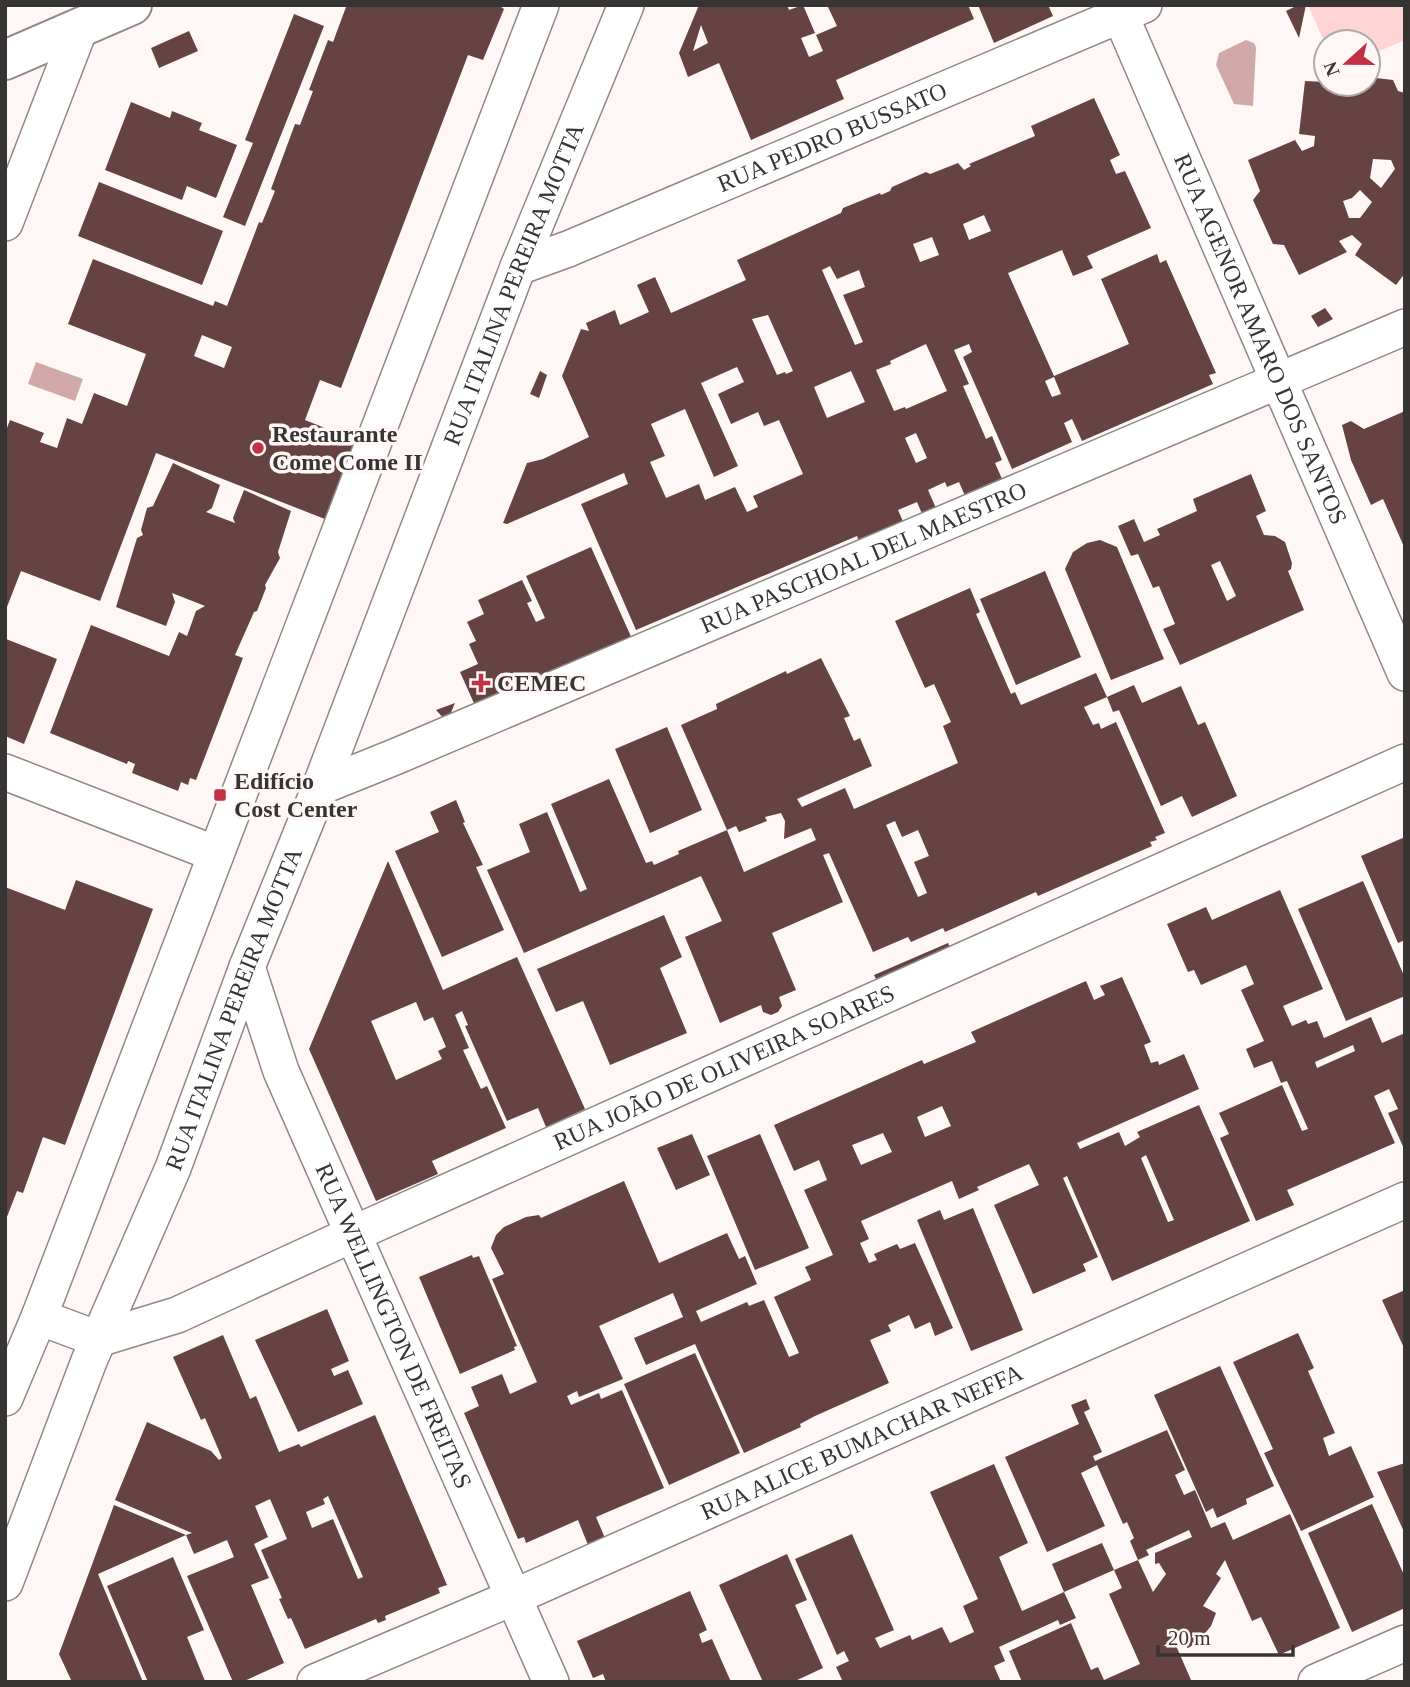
<svg xmlns="http://www.w3.org/2000/svg" width="1410" height="1687" viewBox="0 0 1410 1687" font-family="'Times New Roman',serif">
<style>
.green{fill:#fed5d4}
.water{fill:#d1a9a9}
.building{fill:#654343;fill-rule:evenodd}
.lines{fill:none;stroke-linecap:round;stroke-linejoin:round}
.minor-casing{stroke:#908888;stroke-width:38}
.tertiary-casing{stroke:#908888;stroke-width:42}
.minor{stroke:#fff;stroke-width:35}
.tertiary{stroke:#fff;stroke-width:38}
.poi-dot{fill:#c13044;stroke:#fef7f6;stroke-width:2.5}
.labels{text-anchor:middle;stroke-width:7;stroke-linejoin:round;paint-order:stroke}
.street-label{font-size:24px;fill:#373434;stroke:#fef7f6}
.poi-label{font-size:24px;font-weight:bold;fill:#373434;stroke:#fef7f6;text-anchor:start}
</style>
<rect width="100%" height="100%" fill="#fef7f6"/>
<path class="green" d="M1308,5h97v35l-37,16v-14h-42v4z"/>
<path class="water" d="M1246,40l8,3 2,4 -3,59 -19,-2 -18,-39 3,-12z
M36,362l47,17 -8,22 -47,-17z"/>
<path class="building" d="M341,5h157l6,4 -21,51 -15,-5 -127,333 -21,-8 -15,40 55,22 -30,79 -174,-68 -56,148 -79,-30 -16,41v-179l5,-13 34,13 -4,9 17,6 10,-30 15,6 12,-31 33,13 19,-52 -78,-30 25,-65 120,47 2,-5 12,5 32,-84 3,1 13,-32 -4,-2 24,-65 5,1 13,-34 -4,-1 19,-50 5,2 13,-35zM202,335l30,12 -8,21 -30,-12z
M699,5h88l2,5 14,-5 12,28 -14,5 8,19 14,-6 -7,-16 21,-9 -10,-21h141l6,14 -138,61 8,19 -93,41 -32,-77 -31,14 -9,-24zM701,25l7,18 -15,8z
M978,5h70l5,11 -59,27z
M1298,5h8l-7,33 -13,-27z
M294,14l30,12 -79,200 -22,-9 30,-74 -8,-3z
M189,31l9,20 -39,17 -8,-20z
M1368,77l25,3 5,11 7,2v180l-9,12 -41,-30 7,-11 -10,-9 -13,6 8,11 -48,23 -15,-30 -11,-1 -20,-44 7,-9 -12,-31 47,-20 7,11 12,-5 1,-10 -16,-2 6,-53 63,3zM1373,159l18,1 4,9 -14,19 -11,-10zM1360,190l12,12 -12,16h-11l-6,-17 9,-3z
M1094,98l26,57 -10,5 6,14 9,-3 26,57 -64,28 6,12 -20,8 -11,-26 -54,23 46,103 75,-32 -28,-65 56,-25 3,9 6,-3 50,113 -7,2 4,9 -131,57 -10,-22 -8,4 8,19 -60,27 -49,-112 9,-5 -3,-8 -15,6 15,34 -6,2 23,53 6,-3 10,24 -7,3 11,25 -37,17 -10,-23 -12,5 -2,-5 -17,8 12,27 -14,6 -9,-21 -19,8 10,23 -46,15 -5,-12 -221,94 -55,-126 47,-20 -4,-11 -117,51 -4,-1 24,-60 16,-4 46,-22 -27,-61 19,-47 8,2 -3,-8 29,-13 5,15 29,-13 -12,-27 18,-8 16,36 75,-33 -9,-20 104,-47 2,-5 37,-15 1,2 9,-4 2,-4 34,-15 4,2 28,-11 6,7 7,-4 -2,-2 66,-28 -4,-10zM984,215l7,16 -22,9 -6,-16zM932,237l7,18 -19,7 -7,-18zM830,266l7,13 22,-9 6,17 -22,8 20,47 -8,3 -33,-75zM768,315l25,56 -7,3 -1,-2 -8,3 -25,-56zM926,344l21,47 -41,18 -1,-2 -11,4 -18,-41 15,-6 -1,-3zM737,367l7,15 -26,12 13,30 27,-12 6,14 15,-6 24,54 -50,22 5,11 -11,5 -12,-25 -30,13 -6,-16 -33,14 -16,-36 15,-6 -14,-32 34,-15 29,68 24,-11 -37,-83zM851,371l14,31 -38,16 -13,-31zM1054,377l7,17 -9,3 -7,-16zM916,433l11,25 -11,5 -11,-25z
M131,102l39,16 2,-7 30,12 -3,7 38,15 -21,53 -29,-12 -5,14 -77,-30z
M99,182l124,49 -21,54 -124,-49z
M1325,308l8,11 -15,8 -7,-11z
M540,371l7,4 -8,23 -9,-4z
M1405,411v138l-22,-50 -12,6 -20,-45 -9,-35 9,-4 13,8z
M173,463l47,22 -8,23 -6,4 29,11 -2,-5 11,-28 47,21 -13,41 2,6 -15,27 1,3 -9,23 -3,1 -19,43 8,3 -47,122 -6,-2 -2,7 -7,-3 -3,9 -46,-18 3,-9 -7,-3 -1,3 -77,-31 41,-108 78,31 10,-24 8,4 9,-25 9,-5 -33,-13 3,9 -9,24 -50,-19 21,-69 6,-3 -2,-5 6,-22 6,-2z
M1251,474l15,37 -10,5 8,19 11,1 10,6 7,21 -1,6 -3,2 16,39 -124,55 -17,-36 12,-5 -16,-38 -6,2 -15,-34 -7,2 -13,-30 16,-7 10,23 16,-7 -3,-6 40,-18 -4,-12zM1220,561l16,35 -9,5 -16,-36z
M1100,540l17,7 47,112 -53,21 -46,-111 8,-17 14,-9z
M591,547l42,94 -156,69 -17,-38 18,-8 -9,-20 7,-3 -9,-19 17,-8 -6,-14 44,-20 10,21 -5,2 9,19 9,-4 -19,-42z
M1045,571l36,86 -65,28 -36,-86z
M970,588l10,24 -4,2 35,80 4,-2 6,13 75,-32 11,24 -23,10 9,18 6,-2 2,6 15,-7 49,111 -10,4 2,3 -7,2 2,4 -114,50 -2,-4 -91,40 -2,-4 -32,14 -3,-5 -35,15 -44,-99 -6,2 20,47 -71,31 24,57 -17,7 3,9 -4,6 -7,3 -8,-3 -2,-7 -41,18 -35,-86 37,-16 -21,-45 -177,77 -37,-83 43,-18 -11,-28 28,-12 33,80 7,-3 -36,-85 58,-25 37,84 6,-2 2,4 25,-11 -1,-3 49,-21 17,42 72,-32 -5,-12 -27,11 1,-18 -4,-8 -16,4 2,4 -28,11 -3,-6 -9,4 -46,-105 36,-16 -1,-5 70,-33 1,3 34,-16 29,58 -6,2 10,23 6,-3 12,28 -75,33 5,8 43,-19 9,21 104,-46 -15,-37 8,-4 -17,-38 -9,4 -30,-67zM895,821l7,16 16,-7 11,26 -15,6 13,31 -9,4 -32,-72z
M6,639l51,20 -33,85 -19,-8z
M1134,685l8,18 39,-17 17,39 7,-3 32,74 -45,21 -10,-21 -21,10 -42,-96 -6,2 -6,-15z
M455,703l-8,19 -11,-12z
M667,727l35,83 -52,23 -35,-84z
M456,800l9,22 -2,1 20,42 -7,2 28,63 -62,27 -47,-106 44,-19 -9,-20z
M1405,837v103l-7,3 -37,-87z
M388,861l55,129 74,-33 68,152 -39,18 -8,-19 -31,13 -42,-95 3,-1 -6,-14 -7,4 14,33 -6,2 18,39 6,-3 19,42 -74,33 6,13 -62,27 -67,-152zM416,1002l8,19 9,-4 13,30 -8,4 4,8 -46,21 -25,-59z
M76,880l77,29 -88,236 -22,-8 -20,56 -6,-2 -12,31v-335l60,23z
M1363,881l42,97v18l-59,25 -48,-112z
M1280,890l43,99 -40,17 9,20 14,-6 2,4 9,-3 7,17 47,-21 11,26 23,-10v118l-17,-38 10,-4 -9,-20 -15,7 21,47 -108,47 7,15 -38,16 -36,-83 9,-4 -10,-21 63,-28 20,46 6,-2 -21,-48 -6,2 -9,-22 -18,7 -8,-19 18,-8 -23,-51 13,-6 -8,-19 -45,20 -7,-15 -6,2 -21,-48 39,-17 6,13zM1353,1045l2,6 -38,17 -2,-6z
M664,915l18,42 -22,11 27,65 -77,32 -27,-64 -27,11 -19,-43z
M948,943l3,6 -74,32 -3,-6z
M1122,977l29,65 -7,3 7,18 7,-2 1,4 25,-11 15,35 -122,54 3,6 39,-17 6,14 15,-9 -3,-5 62,-27 51,116 -138,60 -45,-105 -4,2 35,79 -15,7 3,7 -53,23 -39,-89 45,-20 -10,-21 -52,23 2,3 -20,9 -7,-18 -91,40 8,18 -9,4 9,20 8,-3 -3,-6 23,-10 3,5 15,-6 38,85 -18,8 -5,-14 -15,7 -6,-14 -21,10 3,6 -21,9 19,43 -74,33 -15,8 1,3 -57,26 -49,-109 -49,21 -12,-27 49,-21 -10,-24 -74,33 24,53 -44,18 -2,-6 -10,5 4,9 28,-12 2,6 21,-9 42,98 -68,29 9,21 -17,7 -10,-25 -52,23 -2,-6 -6,2 -54,-126 15,-7 -8,-19 31,-13 8,20 27,-12 -45,-103 12,-5 -13,-26 5,-13 8,-8 22,-10 13,-2 2,3 83,-37 35,82 68,-30 12,26 6,-3 12,28 -61,27 5,11 46,-20 2,4 15,-6 25,57 10,-4 -25,-56 37,-17 -6,-13 28,-12 -29,-65 23,-10 -8,-20 -25,11 -20,-46 148,-65 2,4 52,-22 -5,-10 115,-51 8,19 11,-5 -5,-9zM942,1106l9,20 -26,11 -8,-20zM883,1133l9,19 -31,13 -9,-20zM1146,1155l28,65 -6,2 -27,-64z
M692,1134l18,41 -34,15 -19,-42z
M760,1134l49,114 -54,22 -48,-114z
M973,1208l50,122 -52,21 -54,-131 23,-10 4,10z
M472,1255l1,3 6,-2 38,90 -3,1 1,3 -55,24 -41,-97z
M1405,1290v60l-23,-50z
M327,1309l22,52 -18,8 3,7 14,-6 15,34 -65,28 -43,-92z
M1298,1333l16,35 -6,3 27,62 -12,5 6,18 22,-10 23,51 -73,34 -37,-78 9,-4 -40,-87z
M223,1335l27,64 6,-3 23,56 20,-8 2,3 74,-32 72,170 -9,3 2,5 -55,23 1,4 -8,3 -2,-4 -71,30 -14,-31 -3,1 -9,-20 3,-1 -21,-48 26,-11 -17,-40 -15,7 13,31 -14,7 15,34 -18,7 33,78 -42,19h-9l-46,-106 47,-19 -7,-17 -33,14 -8,-19 6,-2 -77,-33 32,-78 64,29 8,9 3,-2 -17,-40 -4,2 -28,-63zM328,1496l35,81 -5,2 -25,-60 -21,9 -6,-16 19,-8 -2,-5z
M695,1353l45,100 -71,32 -45,-101z
M1220,1366l54,120 -28,13 1,5 -30,14 -4,-10 -7,4 -52,-117z
M1086,1399l4,10 -6,3 18,40 -9,4 2,5 72,-31 18,40 -10,5 9,20 11,-5 16,38 14,-6 8,18 57,-26 50,114 -61,27 -18,-38 -9,4 -27,-61 -9,14 5,4 -18,28 13,7 -5,13 -10,12 -11,9 -3,1 -4,-11 -9,4 17,39 -4,2h-165l-13,-31 62,-28 20,47 7,-3 6,13 36,-16 -31,-70 13,-6 -8,-18 24,-10 15,32 13,-18 -7,-11 -4,1v-11l37,-16 -3,-7 -43,20 3,5 -11,5 -8,-19 4,-3 -7,-16 -4,2 -26,-59 -16,8 24,53 -58,26 -42,-95 74,-33 -8,-19z
M1405,1463v71l-28,-62z
M994,1464l34,79 -29,14 23,54 42,-19 -12,-28 50,-21 12,27 -50,22 12,26 -16,7 -2,-5 -59,27 6,14 -11,5 7,16h-158l-7,-15 13,-6 -5,-10 -7,4 -42,-96 57,-25 42,96 -19,8 5,10 30,-13 2,5 30,-13 8,16 24,-11 -11,-26 15,-7 -48,-107z
M1372,1504l33,73v31l-53,24 -44,-99z
M114,1505l72,30 -88,39 45,108h-71l-13,-28z
M787,1554l20,46 -12,5 28,63 -30,14h-30l-44,-97z
M173,1557l31,73 -17,7 18,44 -2,1h-55l-41,-96z
M690,1591l17,39 -8,4 3,9 10,-4 19,43h-125l-3,-8 -10,4 -16,-37z"/>
<g class="lines">
<defs>
<g id="minor">
<path id="s1" d="M1116,5l289,668"/>
<path d="M5,223l75,-195"/>
<path id="s2" d="M518,267l50,-18 576,-244"/>
<path d="M5,772l211,82"/>
<path id="s3" d="M320,787l77,-31 1008,-429"/>
<path id="s4" d="M247,967l34,104 270,611"/>
<path id="s5" d="M39,1317l59,22 79,-24 176,-81 1052,-472"/>
<path d="M5,1398l34,-81 502,-1312"/>
<path id="s6" d="M5,1583l84,-222 84,-193 74,-201 73,-180 198,-520 108,-262"/>
<path id="s7" d="M315,1682l199,-85 891,-397"/>
<path d="M1316,1682l89,-39"/>
</g>
<path id="tertiary" d="M5,60l127,-55"/>
</defs>
<use href="#minor" class="minor-casing"/>
<use href="#tertiary" class="tertiary-casing"/>
<use href="#minor" class="minor"/>
<use href="#tertiary" class="tertiary"/>
</g>
<g class="poi-dot">
<circle cx="258" cy="448" r="7"/>
<path d="M477.5 672.5h7v7h7v7h-7v7h-7v-7h-7v-7h7z"/>
<rect x="213" y="788" width="14" height="14" rx="3.5"/>
</g>
<g class="labels">
<g class="street-label">
<text dy="8" stroke="none"><textPath href="#s2" startOffset="340">RUA PEDRO BUSSATO</textPath></text>
<text dy="8" stroke="none"><textPath href="#s6" startOffset="1395">RUA ITALINA PEREIRA MOTTA</textPath></text>
<text dy="8" stroke="none"><textPath href="#s1" startOffset="364">RUA AGENOR AMARO DOS SANTOS</textPath></text>
<text dy="8" stroke="none"><textPath href="#s3" startOffset="590">RUA PASCHOAL DEL MAESTRO</textPath></text>
<text dy="8" stroke="none"><textPath href="#s6" startOffset="618">RUA ITALINA PEREIRA MOTTA</textPath></text>
<text dy="8" stroke="none"><textPath href="#s5" startOffset="746">RUA JOÃO DE OLIVEIRA SOARES</textPath></text>
<text dy="8" stroke="none"><textPath href="#s4" startOffset="388">RUA WELLINGTON DE FREITAS</textPath></text>
<text dy="8" stroke="none"><textPath href="#s7" startOffset="597">RUA ALICE BUMACHAR NEFFA</textPath></text>
</g>
<g class="poi-label">
<text x="272" y="442">Restaurante<tspan x="272" dy="28">Come Come II</tspan></text>
<text x="497" y="691">CEMEC</text>
<text x="234" y="789">Edifício<tspan x="234" dy="28">Cost Center</tspan></text>
</g>
</g>
<rect width="1410" height="1687" fill="none" stroke="#373434" stroke-width="14"/>
<g transform="translate(1347 63) rotate(249)"><circle r="33" fill="#fef7f6" stroke="#aea9a8" stroke-width="2"/>
<path d="M0-5L12 26L0 18L-12 26Z" fill="#c13044"/>
<text y="-10" font-size="19" font-weight="bold" text-anchor="middle" fill="#373434">N</text>
</g>
<path d="M1158 1645v10h135v-10" fill="none" stroke="#373434" stroke-width="3.5"/>
<text x="1168" y="1645" font-size="21" fill="#373434" stroke="#fef7f6" stroke-width="5" paint-order="stroke">20 m</text>
</svg>
